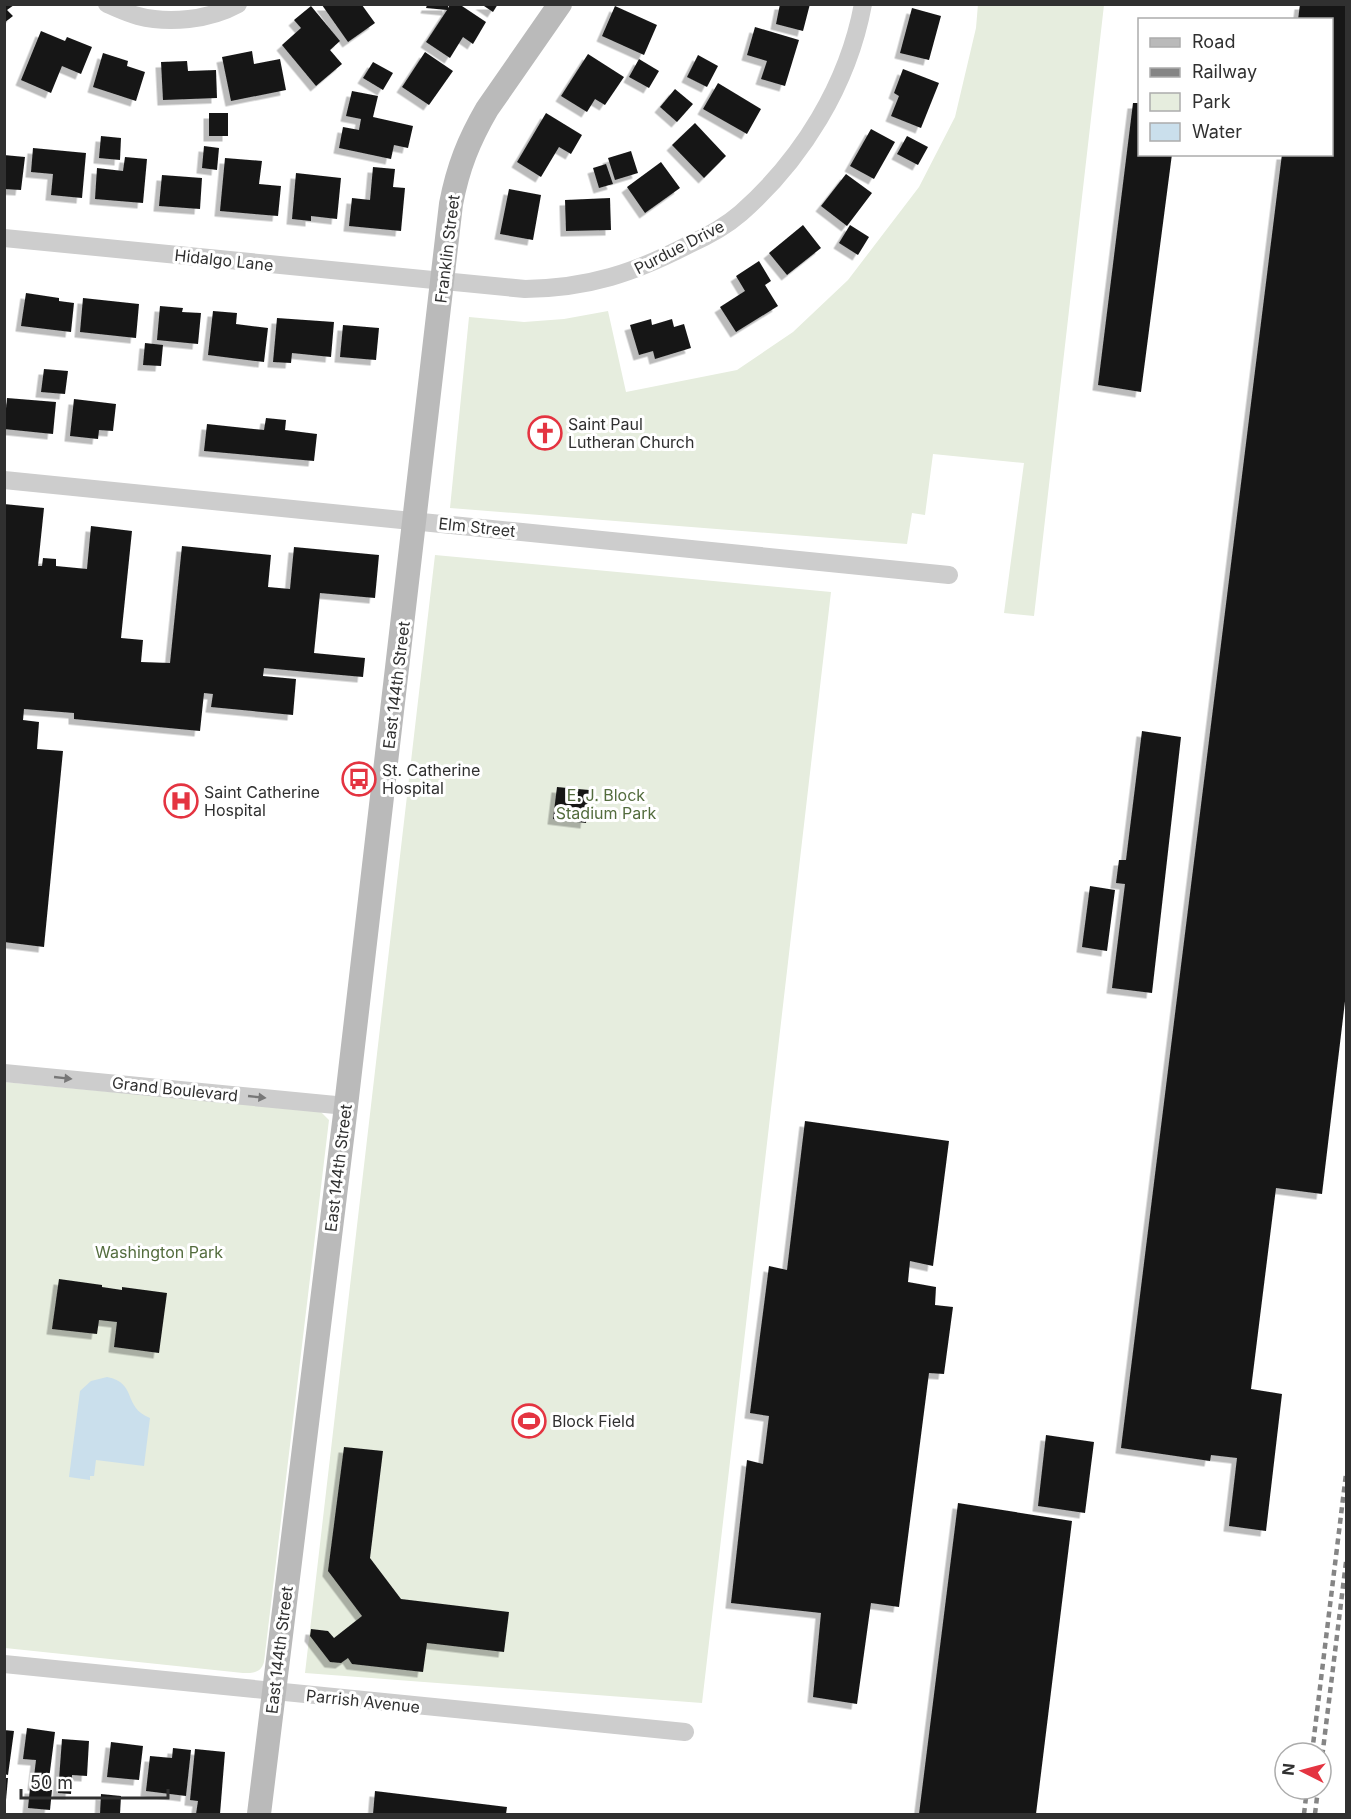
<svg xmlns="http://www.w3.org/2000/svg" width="1351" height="1819" viewBox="0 0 1351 1819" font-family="Inter,sans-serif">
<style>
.green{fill:#e6edde}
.water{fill:#cadfec}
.building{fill:#171717;filter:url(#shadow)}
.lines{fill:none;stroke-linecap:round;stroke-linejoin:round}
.street{stroke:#cdcdcd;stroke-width:18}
.secondary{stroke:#bababa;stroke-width:24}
.rail{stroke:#858585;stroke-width:4.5;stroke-dasharray:6 4.5;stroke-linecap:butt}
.oneway{fill:#777}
.labels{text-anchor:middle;stroke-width:6;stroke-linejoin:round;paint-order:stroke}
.street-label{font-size:16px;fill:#303030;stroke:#fff}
.poi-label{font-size:16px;fill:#303030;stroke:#fff;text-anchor:start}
.park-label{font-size:16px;fill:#536c3d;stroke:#fff}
</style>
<defs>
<filter id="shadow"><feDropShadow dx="-5.5" dy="5.5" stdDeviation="0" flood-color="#0004"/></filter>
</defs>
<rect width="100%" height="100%" fill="#fff"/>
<path class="green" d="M978,4l126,1 -70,611 -30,-3 20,-150 -91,-9 -8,61 -13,-2 -5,31 -457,-36 19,-191 55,5 40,-3 44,-8 18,81 111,-22 56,-38 55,-52 71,-93 36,-70 21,-89z
M435,555l396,37 -129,1111 -397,-30z
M4,1082l316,29 9,9 -65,542c-3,11 -11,11 -21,11l-238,-25z"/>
<path class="water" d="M107,1377c31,6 15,30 43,41l-6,48 -48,-6 -2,16h-4v4l-21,-3 11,-86 11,-10z"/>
<path class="building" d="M450,4h9l27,18 -13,22 -10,-7 -13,21 -24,-16 21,-32 -21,-2 1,-3h21v3z
M481,4h17l-5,8z
M780,4h30l-7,27 -27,-7z
M1300,4h46v989l-24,201 -46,-6 -25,201 31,5 -16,137 -37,-5 8,-68 -26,-3 -1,6 -89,-13 161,-1294h50v-134h-34z
M4,5h10l-7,5 6,6 -9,7z
M322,5h40l13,18 -27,19z
M311,6l29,35 -10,9 12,14 -26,22 -34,-41 19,-17 -7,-8z
M615,6l42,19 -13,30 -42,-19z
M912,8l29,8 -12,44 -29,-7z
M755,27l44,13 -14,46 -24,-7 6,-18 -20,-6z
M41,31l24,10 2,-4 25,10 -11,27 -19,-8 -11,27 -30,-13z
M252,51l2,13 26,-5 6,31 -55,11 -9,-44z
M425,52l28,19 -24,34 -27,-18z
M103,53l25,8 -1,5 18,6 -9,29 -43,-14z
M588,54l36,23 -19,28 -10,-6 -8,13 -26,-16z
M698,55l20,11 -11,21 -20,-10z
M639,59l20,12 -10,17 -20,-11z
M187,61l1,10 28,-1 1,28 -54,2 -2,-38z
M373,62l20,11 -10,17 -20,-12z
M903,69l36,14 -18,45 -30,-12 8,-20 -5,-3z
M718,83l43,26 -14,25 -44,-25z
M675,89l18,15 -16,18 -17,-15z
M352,91l26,5 -5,21 40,9 -5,22 -14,-3 -3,14 -52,-11 4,-21 16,3 2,-11 -15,-3z
M1133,103h7v51h32l-31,238 -43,-7z
M209,113h19v23h-19z
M546,113l36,22 -11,19 -12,-7 -18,30 -24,-15z
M695,123l31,33 -22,22 -32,-33z
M871,129l24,13 -21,37 -24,-13z
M101,136l20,2 -1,22 -21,-2z
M907,136l21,11 -10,18 -21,-11z
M204,146l15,2 -2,22 -15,-2z
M33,148l53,5 -4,45 -31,-3 2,-21 -22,-2z
M631,151l7,22 -23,7 -7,-22z
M4,155l21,2 -4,33 -17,-1z
M125,157l22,2 -4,44 -48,-4 2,-31 26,3z
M225,158l37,3 -3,23 22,2 -3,30 -58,-5z
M661,162l19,26 -35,25 -18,-26z
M606,164l7,20 -14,4 -6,-20z
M373,167l22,2 -2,18 12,1 -4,43 -52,-5 3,-28 18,2z
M296,173l45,5 -4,41 -26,-3v5l-19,-2z
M846,174l26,19 -25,33 -26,-20z
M162,175l40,3 -2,31 -41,-3z
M509,189l32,6 -8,45 -33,-6z
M610,198l1,32 -45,1 -1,-31z
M803,225l18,23 -34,27 -18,-22z
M850,225l19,12 -11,18 -19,-12z
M759,261l12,20 -6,4 13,21 -42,26 -16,-25 25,-16 -9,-15z
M26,293l33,5v3l15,2 -3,29 -50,-6z
M83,298l56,6 -3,34 -56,-6z
M160,306l23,2 -1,4 19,1 -3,31 -41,-4z
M213,311l24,2 -1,11 32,4 -4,34 -56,-7z
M277,318l57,4 -3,35 -39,-4 -1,10 -18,-1z
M651,319l1,6 20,-6 2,8 10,-3 7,24 -36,11 -2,-8 -14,4 -9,-30z
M343,325l36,3 -3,32 -36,-3z
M145,343l18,2 -2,21 -18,-1z
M44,369l24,2 -3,23 -24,-2z
M7,398l49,4 -3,32 -49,-5z
M74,399l42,5 -3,27 -14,-1 -1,9 -28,-3z
M266,418l20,2 -1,10 32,4 -3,27 -110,-10 3,-27 57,6z
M4,504l40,4 -6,58h4l1,-8 13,1v7l31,3 4,-43 41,5 -11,107 22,2 -2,22 29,1 12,-117 89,9 -3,32 22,2 4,-42 85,8 -4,43 -55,-5 -6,60 51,5 -2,19 -99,-9 -1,8 33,3 -3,36 -82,-8 2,-13 -9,-1 -4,38 -126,-12v-6l-50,-4 -1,11 16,2 -2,27 26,2 -19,196 -40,-5z
M1142,731l39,6 -29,256 -40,-5 13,-104 -9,-1 3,-23h7z
M557,787l32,3 -3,33 -33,-4z
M1090,886l25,4 -8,61 -25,-4z
M805,1121l144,20 -16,125 -23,-5 -2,21 28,5 -1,18 18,2 -9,67 -15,-1 -30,234 -28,-4 -14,101 -44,-7 8,-84 -90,-10 16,-143 16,4 6,-48 -19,-3 19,-147 18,4z
M59,1279l43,6v2l20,3v-3l45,6 -8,60 -45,-6 3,-25 -18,-2 -2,14 -45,-5z
M1046,1435l48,7 -9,71 -47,-7z
M344,1447l39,4 -13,107 31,41 108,13 -5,40 -77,-9 -4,29 -71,-8 -4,-6 -7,5 -11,-1 -20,-26 1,-7 17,2 6,7 28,-22 -34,-45z
M958,1503l114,18 -36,293h-117z
M27,1728l28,4 -7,55 -15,-2 3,-25 -13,-1z
M4,1730l10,1 -6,44 -4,-1z
M62,1739l27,2 -2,35 -15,-1 -1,19 -13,-1z
M111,1742l32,4 -4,34 -32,-3z
M173,1748l18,2 -5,46 -40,-5 4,-35 22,2z
M195,1749l30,3 -5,62h-24l2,-13 -8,-1z
M4,1778h4l-2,22h-2z
M30,1788l22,2 -2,20 -22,-2z
M375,1791l132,16 -1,7h-133z
M101,1794l20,2 -1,18h-20z"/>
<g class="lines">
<path class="street" d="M107,4c10,4 20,9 31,12 31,8 71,4 100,-12
M4,238l521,51c64,-1 109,-16 165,-45 18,-8 36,-18 51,-31 61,-54 107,-128 122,-209
M4,480l945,95
M4,1073l342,33
M4,1664l681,68"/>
<path class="secondary" d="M259,1814l87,-708 105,-902c7,-37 18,-64 36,-95l73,-105"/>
<path class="rail" d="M1312,1753l34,-279
M1321,1766l25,-204
M1304,1814l3,-25
M1315,1814l3,-25"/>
</g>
<defs><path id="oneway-solid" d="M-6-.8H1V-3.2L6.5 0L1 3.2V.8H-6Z" transform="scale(1.5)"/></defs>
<g class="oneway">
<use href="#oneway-solid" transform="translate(63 1078) rotate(6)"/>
<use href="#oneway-solid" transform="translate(257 1097) rotate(6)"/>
</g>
<defs>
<symbol id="church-ring" viewBox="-11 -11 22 22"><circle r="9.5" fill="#fff" stroke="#e43441" stroke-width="1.5"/><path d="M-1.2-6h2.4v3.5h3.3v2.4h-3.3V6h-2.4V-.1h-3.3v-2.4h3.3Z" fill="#e43441"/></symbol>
<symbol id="bus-ring" viewBox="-11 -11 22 22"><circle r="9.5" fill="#fff" stroke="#e43441" stroke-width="1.5"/><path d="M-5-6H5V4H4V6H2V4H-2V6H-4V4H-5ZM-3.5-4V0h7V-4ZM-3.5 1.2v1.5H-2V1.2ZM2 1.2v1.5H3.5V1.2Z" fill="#e43441"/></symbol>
<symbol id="hospital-ring" viewBox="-11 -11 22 22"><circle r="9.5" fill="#fff" stroke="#e43441" stroke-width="1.5"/><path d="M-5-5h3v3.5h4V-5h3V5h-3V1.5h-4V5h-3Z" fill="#e43441"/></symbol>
<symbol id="stadium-ring" viewBox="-11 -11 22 22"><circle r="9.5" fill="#fff" stroke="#e43441" stroke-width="1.5"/><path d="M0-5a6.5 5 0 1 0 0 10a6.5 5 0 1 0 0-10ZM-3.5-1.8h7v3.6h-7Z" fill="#e43441"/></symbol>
</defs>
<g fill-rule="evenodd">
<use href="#church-ring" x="526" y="414" width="38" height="38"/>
<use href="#bus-ring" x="340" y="760" width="38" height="38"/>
<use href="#hospital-ring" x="162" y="782" width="38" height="38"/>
<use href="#stadium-ring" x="510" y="1402" width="38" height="38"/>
</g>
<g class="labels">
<g class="street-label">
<text transform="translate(679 247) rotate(-27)" y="6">Purdue Drive</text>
<text transform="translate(447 249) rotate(-83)" y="6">Franklin Street</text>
<text transform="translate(224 260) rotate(6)" y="6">Hidalgo Lane</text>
<text transform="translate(477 527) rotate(6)" y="6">Elm Street</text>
<text transform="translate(396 685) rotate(-83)" y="6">East 144th Street</text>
<text transform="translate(175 1089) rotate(6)" y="6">Grand Boulevard</text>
<text transform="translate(338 1168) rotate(-83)" y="6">East 144th Street</text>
<text transform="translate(279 1650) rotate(-83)" y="6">East 144th Street</text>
<text transform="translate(363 1701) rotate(6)" y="6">Parrish Avenue</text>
</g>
<g class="poi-label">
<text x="568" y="430">Saint Paul<tspan x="568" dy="18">Lutheran Church</tspan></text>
<text x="382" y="776">St. Catherine<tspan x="382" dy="18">Hospital</tspan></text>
<text x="204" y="798">Saint Catherine<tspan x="204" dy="18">Hospital</tspan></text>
<text x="552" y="1427">Block Field</text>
</g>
<g class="park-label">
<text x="606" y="801">E. J. Block<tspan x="606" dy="18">Stadium Park</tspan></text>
<text x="159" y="1258">Washington Park</text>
</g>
</g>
<rect width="1351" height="1819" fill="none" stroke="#303030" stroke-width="12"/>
<rect x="1138" y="18" width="195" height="138" fill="#ffffff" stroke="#acacac" stroke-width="1.5"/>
<rect x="1150" y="38" width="30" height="9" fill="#bababa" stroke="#acacac" stroke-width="1.5"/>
<text x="1192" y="48" font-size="18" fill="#303030">Road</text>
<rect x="1150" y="68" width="30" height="9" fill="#858585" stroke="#acacac" stroke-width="1.5"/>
<text x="1192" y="78" font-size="18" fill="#303030">Railway</text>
<rect x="1150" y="93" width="30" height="18" fill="#e6edde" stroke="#acacac" stroke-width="1.5"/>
<text x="1192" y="108" font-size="18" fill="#303030">Park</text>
<rect x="1150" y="123" width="30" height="18" fill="#cadfec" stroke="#acacac" stroke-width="1.5"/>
<text x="1192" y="138" font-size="18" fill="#303030">Water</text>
<g transform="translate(1303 1771) rotate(276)"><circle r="28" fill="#ffffff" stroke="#acacac" stroke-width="1.5"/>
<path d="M0-4.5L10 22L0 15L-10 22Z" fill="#e43441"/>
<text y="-9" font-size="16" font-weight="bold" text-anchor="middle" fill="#303030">N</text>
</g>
<path d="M21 1789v9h147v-9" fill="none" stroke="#303030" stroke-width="3"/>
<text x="30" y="1789" font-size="18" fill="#303030" stroke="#ffffff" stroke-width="4.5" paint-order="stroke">50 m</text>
</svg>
